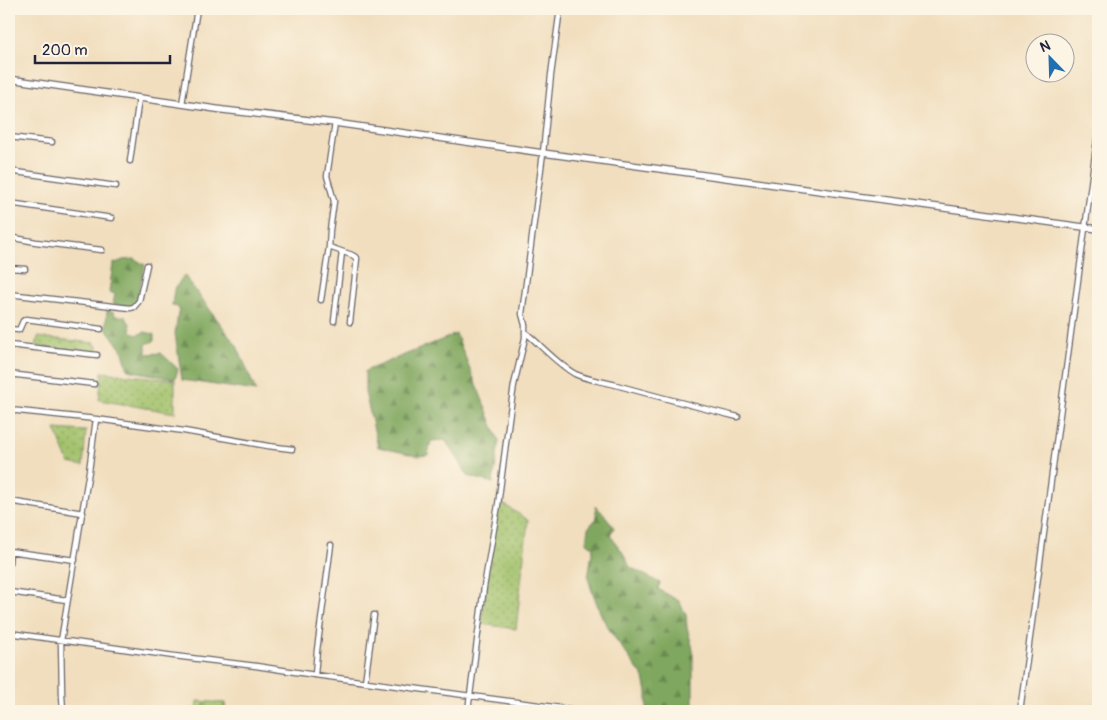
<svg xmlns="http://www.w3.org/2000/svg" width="1107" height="720" viewBox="0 0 1107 720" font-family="Pangolin,sans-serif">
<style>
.grass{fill:url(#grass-dots);stroke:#627252}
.forest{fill:url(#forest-firs);stroke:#51644c}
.cemetery{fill:url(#cemetery-stones);stroke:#627252}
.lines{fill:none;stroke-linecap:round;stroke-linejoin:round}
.minor-casing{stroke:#6a6469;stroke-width:7}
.tertiary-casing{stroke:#6a6469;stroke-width:8}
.minor{stroke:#fff;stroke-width:4.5}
.tertiary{stroke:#fff;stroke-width:5.5}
</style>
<defs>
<pattern id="grass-dots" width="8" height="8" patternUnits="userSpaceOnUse" patternTransform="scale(1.25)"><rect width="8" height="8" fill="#a1c16a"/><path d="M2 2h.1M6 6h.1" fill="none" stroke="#839c58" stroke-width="1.8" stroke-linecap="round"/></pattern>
<pattern id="forest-firs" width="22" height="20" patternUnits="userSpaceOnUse" patternTransform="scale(1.25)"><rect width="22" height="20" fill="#80a75e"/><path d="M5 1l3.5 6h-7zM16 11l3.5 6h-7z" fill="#68884f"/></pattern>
<pattern id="cemetery-stones" width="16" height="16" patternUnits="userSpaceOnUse" patternTransform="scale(1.25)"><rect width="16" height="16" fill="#a1c16a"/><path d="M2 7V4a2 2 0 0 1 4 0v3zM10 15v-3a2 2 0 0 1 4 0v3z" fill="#839c58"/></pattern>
</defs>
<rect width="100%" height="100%" fill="#fcf5e5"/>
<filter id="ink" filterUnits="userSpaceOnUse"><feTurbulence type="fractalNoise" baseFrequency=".02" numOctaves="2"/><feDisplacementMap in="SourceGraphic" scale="10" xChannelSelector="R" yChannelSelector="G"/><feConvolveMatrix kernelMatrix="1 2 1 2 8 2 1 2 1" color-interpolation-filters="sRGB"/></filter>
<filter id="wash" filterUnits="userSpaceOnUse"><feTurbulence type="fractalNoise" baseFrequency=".0096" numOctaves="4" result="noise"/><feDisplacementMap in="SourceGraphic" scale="20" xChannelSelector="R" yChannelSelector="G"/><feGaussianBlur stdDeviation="1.12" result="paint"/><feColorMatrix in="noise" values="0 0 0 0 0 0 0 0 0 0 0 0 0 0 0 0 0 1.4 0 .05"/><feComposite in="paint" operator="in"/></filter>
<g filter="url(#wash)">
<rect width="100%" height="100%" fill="#f1debe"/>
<path class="grass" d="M38,337l57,6v2l2,1 -1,8 -60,-8z
M102,372l73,8v33l-76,-13z
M55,429l31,2 -3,35 -14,-3z
M499,501l29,19 -12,109 -35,-5z"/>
<path class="forest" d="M135,259l10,6 -9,38 -7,4 -16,-3 2,-10 -6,-2 4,-28 10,-4z
M184,275l53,71 19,45 -74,-11 -7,-47 4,-25 -7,-3 2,-15z
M107,310l7,2 1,4h10l5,8 1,7 5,4 9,-3 9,2v7l-8,3v10l15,-1 17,16 -3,10 -47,-9 -5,-18 -17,-24z
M456,334l43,107 -6,42 -25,-7 -10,-17 -13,-19 -14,1 -3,14 -10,1 -40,-9 -13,-55v-21z
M595,506c8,6 14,14 19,22l-4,7 13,18 7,14 30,16 -2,6 21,12 7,14 1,13 6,21v62h-4l-1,-2 -12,-3 -4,5h-7l-1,-1 -1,-5 -4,2 -1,4h-11v-19l-3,-14 -32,-44 -10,-17 -10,-26 -4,-13 5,-31 -7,-5 2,-14 9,-10z"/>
<path class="cemetery" d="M198,701l27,2 1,8h-29z"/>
</g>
<g filter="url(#ink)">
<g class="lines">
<defs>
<path id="minor" d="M182,104l15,-95
M9,137l43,5
M130,161l9,-63
M9,171l107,15
M9,203l103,15
M9,237l27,5 66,8
M329,247l23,8 5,3 -7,64
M9,268l16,1
M9,294l121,14 4,-1 5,-6 8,-36
M321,300l8,-53 1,-17 4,-29 -7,-25 8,-53
M334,321l8,-69
M9,329l10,1 4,-9 3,-2 75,10
M525,332c17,14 31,31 50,42 13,6 27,7 41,11 40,11 81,22 122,32
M9,345l88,10
M9,374l85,10
M9,410l87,9 88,12 84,15 24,3
M9,501l74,12
M9,551l66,9
M9,565l1,-14
M9,592l58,8
M9,633l165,23 82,10 59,9 268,36
M315,675l2,-25 14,-105
M365,682l9,-67
M63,711l-1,-16 -1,-54 28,-170 7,-52
M468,711l1,-8 15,-116 14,-82 11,-86 5,-34 11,-47v-13l-3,-11 1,-8 20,-153 8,-78 9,-66
M1020,711l78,-579"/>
<path id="tertiary" d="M9,11v-2
M9,79l214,31 112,13 208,30 555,76"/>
</defs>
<use href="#minor" class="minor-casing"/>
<use href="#tertiary" class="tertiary-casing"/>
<use href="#minor" class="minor"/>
<use href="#tertiary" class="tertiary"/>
</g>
</g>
<rect width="1107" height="720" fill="none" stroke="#fcf5e5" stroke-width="30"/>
<g transform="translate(1050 58) rotate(337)"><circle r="24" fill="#fcf5e5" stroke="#a5a1a1"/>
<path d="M0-4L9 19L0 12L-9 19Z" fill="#1f6fb2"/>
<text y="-8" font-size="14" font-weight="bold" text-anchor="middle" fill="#22223b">N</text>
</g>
<path d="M35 55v8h135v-8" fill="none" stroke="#22223b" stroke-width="2.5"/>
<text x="42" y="55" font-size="15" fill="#22223b" stroke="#fcf5e5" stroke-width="4" paint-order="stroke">200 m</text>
</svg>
